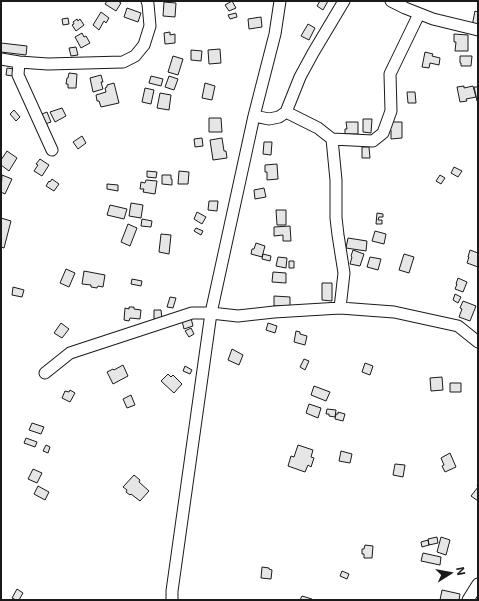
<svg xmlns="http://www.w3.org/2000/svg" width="479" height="601" viewBox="0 0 479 601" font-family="Inter,sans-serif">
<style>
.building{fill:#e6e6e6;stroke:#1a1a1a}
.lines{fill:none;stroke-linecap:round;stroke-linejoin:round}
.minor-casing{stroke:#1a1a1a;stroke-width:13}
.minor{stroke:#fff;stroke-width:11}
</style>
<rect width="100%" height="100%" fill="#fff"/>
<path class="building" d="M107,1h11l3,2 -5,8 -11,-7z
M232,1l4,7 -7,3 -4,-6z
M320,1h8l-5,9 -6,-4z
M164,2l12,1 -1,14 -12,-1z
M127,8l14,5 -3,9 -14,-5z
M475,11l3,1v15l-6,-1z
M101,12l8,6 -3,5 -2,-2 -5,9 -6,-5z
M236,13l1,4 -7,2 -2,-4z
M261,17l1,10 -13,2 -1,-10z
M68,18l1,6 -6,1 -1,-6z
M77,19l1,2 2,-2 4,6 -8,6 -4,-6 2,-1 -1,-2z
M308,24l7,4 -6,12 -8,-4z
M170,32v3l5,-1v9l-10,1 -1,-11z
M82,33l2,4 2,-1 4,7 -9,5 -6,-11z
M454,34l14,1v16h-13l1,-9h-2z
M1,43l26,3 -1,9 -25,-3z
M76,47l2,8 -7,1 -2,-8z
M220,49l1,14 -12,1 -1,-14z
M191,50l11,1 -1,10 -10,-1z
M425,52l8,2 -1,2 8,2 -1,7 -9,-2 -1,5 -7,-1z
M173,56l10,3 -5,16 -10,-3z
M460,56h12l-1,10h-10v-3h-1z
M7,68l7,1 -1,7 -7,-1z
M69,73l8,1 -1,14h-8v-4h-2l1,-6h1z
M101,75l2,7h-2l2,7 -10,3 -3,-14z
M151,76l12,3 -2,7 -12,-3z
M169,76l9,3 -4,11 -9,-3z
M114,83l5,20 -18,4 -2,-6h-2l-1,-6 10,-3 -1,-4 2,-1v-2z
M205,83l10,3 -3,14 -10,-2z
M464,86v2l9,-2 3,11 -10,2 1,2 -7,1 -3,-15z
M474,87h4v14h-1z
M145,88l9,2 -3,14 -9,-2z
M407,92h8l1,11h-8z
M160,93l11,2 -2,15 -12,-2z
M62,108l4,8 -11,6 -5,-10z
M14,110l6,7 -4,4 -6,-7z
M47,112l4,10 -9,3 -3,-9 3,-1v-1z
M209,118h12l1,14h-13z
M363,119h9l-1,14 -8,-1z
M346,122h12v12h-13v-5h2z
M389,122h13v16l-11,1v-9h-2z
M82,136l4,7 -8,6 -5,-7z
M202,138l1,8 -8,1 -1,-8z
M222,138l2,13h2l1,7 -14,2 -3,-20z
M264,142h8l-1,13 -8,-1z
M362,147h7l1,11h-8z
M7,151l10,7 -8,13 -8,-6v-5z
M40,159l9,6 -7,11 -8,-5 4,-6 -2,-1z
M277,164l1,15 -11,1v-8h-2v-7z
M454,167l8,4 -4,6 -7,-4z
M147,171l10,1 -1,6 -9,-1z
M179,171l10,1 -1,12h-10z
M2,175l10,4 -7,15 -4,-2z
M162,175h9v4h1v6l-10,-1z
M440,175l5,3 -4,6 -5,-3z
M52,179l7,5 -5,7 -8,-5 3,-5 1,1z
M146,180l11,1 -2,13 -12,-2 1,-3h-4l1,-7 4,1z
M107,184l11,1v6l-11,-2z
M264,188l2,9 -11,2 -1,-9z
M209,201h9l-1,10 -9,-1z
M131,203l12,2 -2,13 -12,-2z
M110,205l17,4 -3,10 -17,-4z
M276,210h10v15h-9z
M197,212l9,5 -4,7 -8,-5z
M377,213l6,1v3h-4l-1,3h4v4h-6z
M1,218l10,3 -7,27 -3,-1z
M142,219l10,2 -1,6 -10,-1z
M128,224l9,4 -7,18 -9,-4z
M290,226l1,15h-8v-6l-9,1v-9z
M196,228l7,3 -2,4 -7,-4z
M375,231l11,3 -2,10 -12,-3z
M161,234l10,1 -2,19 -10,-2z
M348,238l19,3 -1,10 -20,-3z
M256,243l9,3 -3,11 -11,-3 1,-5h2z
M353,250l11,4 -4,12 -10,-2 2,-7 -1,-1z
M470,250l8,3v14l-11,-4 2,-6h-1z
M263,254l8,2 -1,5 -8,-2z
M404,254l10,3 -5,16 -10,-3z
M278,257l9,1 -1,10 -10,-2z
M370,257l11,2 -3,11 -11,-3z
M289,261h5v7h-5z
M66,269l9,4 -6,14 -9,-4z
M84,271l21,4 -2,12 -5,-1 -1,2 -6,-1v-2l-9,-1z
M273,272l13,1v10l-14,-1z
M458,278l9,4 -4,10 -8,-3 2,-5h-1z
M132,279l10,2 -1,5 -10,-2z
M322,283h10v18l-10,-1z
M13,287l11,3 -2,7 -10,-2z
M455,294l6,3 -3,6 -5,-3z
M274,296l16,1v9h-16z
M170,297l6,1 -3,10 -6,-1z
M463,301l13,5 -6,15 -11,-4 3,-8 -2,-1z
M129,307h5v2l7,1 -1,9 -10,-1 -1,3 -5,-1 1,-12 4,1z
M154,310h7l1,9h-8z
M191,318l2,8 -9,3 -2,-8z
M61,323l8,6 -7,9 -8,-5z
M268,323l9,3 -2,7 -9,-3z
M191,328l3,6 -5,3 -4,-6z
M296,331l4,1v2l7,2 -2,9 -11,-3z
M232,349l11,6 -4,10 -11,-5z
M304,359l5,2 -4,9 -5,-3z
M365,363l8,3 -3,9 -8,-3z
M123,365l5,11 -15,8 -6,-12 6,-3 1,1z
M185,366l7,4 -2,4 -7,-3z
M168,374l3,3 2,-2 9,9 -8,9 -13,-12z
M442,377l1,13 -12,1 -1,-13z
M450,383h11v9h-11z
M314,386l16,6 -4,9 -15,-6z
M70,390l5,3 -5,9 -8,-4 3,-7 4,1z
M131,395l4,10 -8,3 -4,-9z
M309,404l12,4 -3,10 -12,-5z
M327,409l9,1 -1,7 -6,-1v-2h-3z
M338,412l7,2 -2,7 -8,-2 1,-5h2z
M32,423l12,4 -3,7 -12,-4z
M26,438l11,4 -2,5 -11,-4z
M46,445l4,2 -2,6 -5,-2z
M298,445l15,5 -2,7 3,1 -3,9 -3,-2 -3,7 -17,-6 3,-10 3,1z
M341,451l11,3 -2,9 -11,-2z
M450,453l6,14 -11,5 -3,-6 2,-1 -3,-7z
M395,464l10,1 -2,12 -10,-2z
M33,469l9,4 -5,10 -9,-4z
M134,475l6,5 -1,2 10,9 -9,10 -9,-7 -1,1 -4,-3 1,-2 -4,-3z
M478,484v17l-7,-5 7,-9 -1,-1z
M38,486l11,6 -4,8 -11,-6z
M437,537l1,6 -9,2 -1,-6z
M441,537l9,3 -4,15 -9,-3z
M428,540l1,5 -7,2 -1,-5z
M365,545l8,1 -1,12h-8v-4h-2v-5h2z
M423,553l18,4 -1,8 -19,-4z
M262,567l7,1v1l3,1 -1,9 -10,-1z
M342,571l7,3 -2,5 -7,-3z
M17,589l6,4 -4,7h-3l-4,-2z
M442,590l18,4 -1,6h-19z
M302,596l10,3v1h-12z"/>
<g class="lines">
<defs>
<path id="minor" d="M391,1l14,7 28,11 45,11
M1,59l18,3 29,2 75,-2 12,-6 9,-11 6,-19 -2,-22 -1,-3
M19,62l-1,13 34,75
M254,116l15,3 10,-2 7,-5 14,-35 13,-24 31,-52
M332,139l41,2 10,-8 8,-22 -1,-37 29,-60
M340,308l54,4 64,14 20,16
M45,373l25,-20 122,-40h19l27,3 36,-4 66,-4 4,-35 -6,-38 -2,-17v-38l-4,-41 -14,-11 -32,-16
M172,600v-9l39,-278 43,-197 21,-82 5,-33
M468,600l10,-16"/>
</defs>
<use href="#minor" class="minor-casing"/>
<use href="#minor" class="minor"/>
</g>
<rect width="479" height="601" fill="none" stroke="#1a1a1a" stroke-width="4"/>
<g transform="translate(451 573) rotate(79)" stroke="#ffffff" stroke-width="3" paint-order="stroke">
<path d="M0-3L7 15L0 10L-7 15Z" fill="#1a1a1a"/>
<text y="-6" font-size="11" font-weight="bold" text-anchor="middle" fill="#1a1a1a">N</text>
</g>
</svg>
